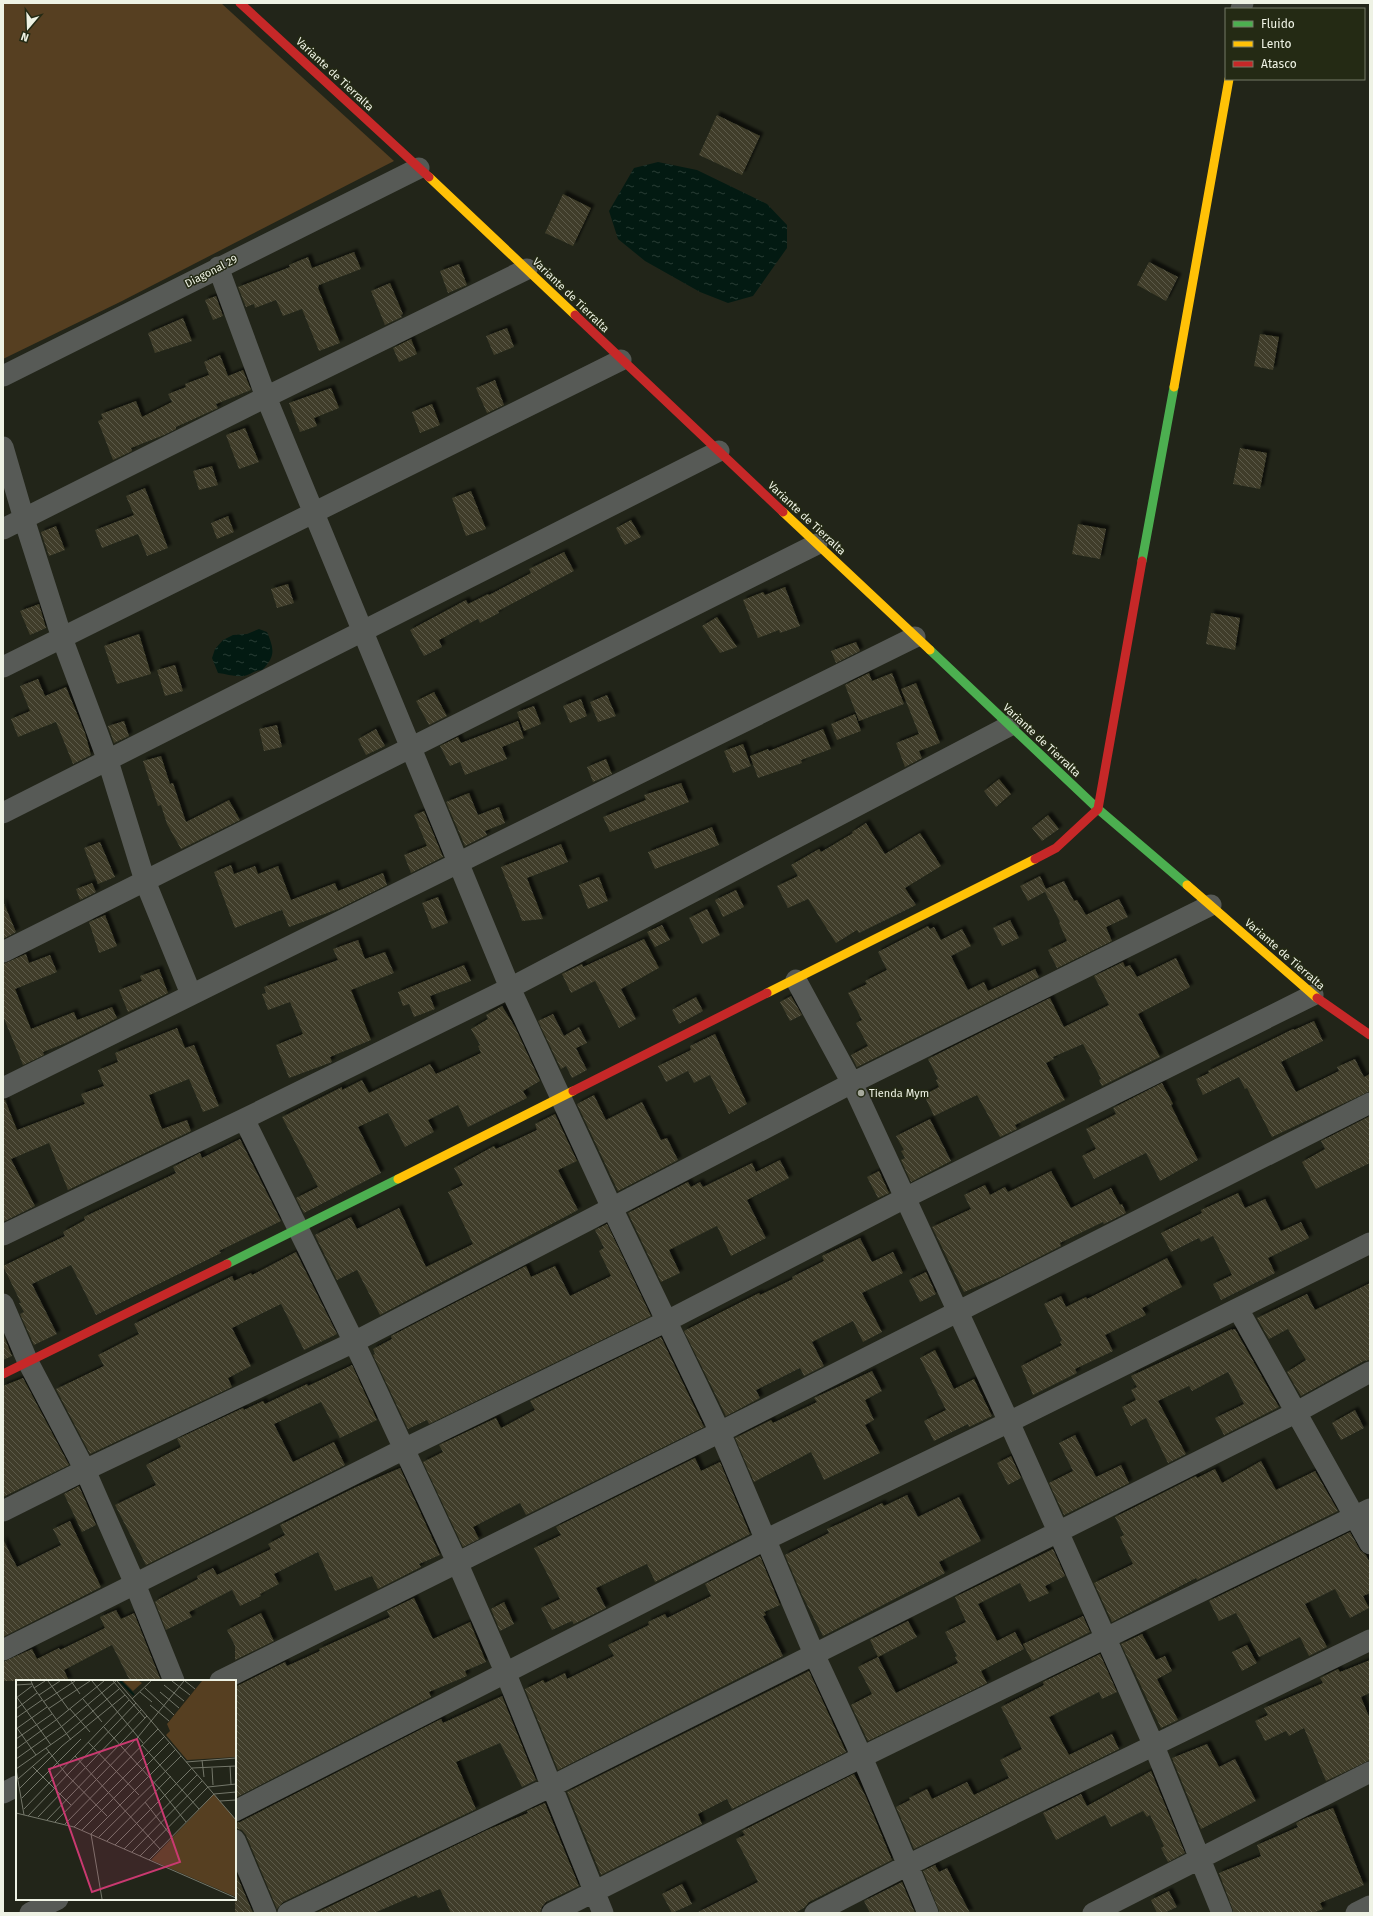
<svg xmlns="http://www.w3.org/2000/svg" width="1373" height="1916" viewBox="0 0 1373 1916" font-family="'Fira Sans',sans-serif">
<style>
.green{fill:#563f21}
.water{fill:url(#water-ripples)}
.building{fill:url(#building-back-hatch);filter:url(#shadow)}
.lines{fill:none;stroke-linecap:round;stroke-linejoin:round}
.street{stroke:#575a56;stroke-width:21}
.fast{stroke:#4caf50;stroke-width:9}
.slow{stroke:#ffc107;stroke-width:9}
.jam{stroke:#c62828;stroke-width:9}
.poi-dot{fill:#a7aa9d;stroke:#242a14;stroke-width:1.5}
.labels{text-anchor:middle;stroke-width:3;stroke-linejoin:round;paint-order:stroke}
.street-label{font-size:11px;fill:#eef2e4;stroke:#242a14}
.poi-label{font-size:11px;fill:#eef2e4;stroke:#242a14;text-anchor:start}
.inset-river{fill:none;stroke:#031a12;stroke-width:2}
.inset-road{fill:none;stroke:#74776a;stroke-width:1}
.view{fill:#c93970;fill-opacity:0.15;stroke:#c93970;stroke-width:2}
.inset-edge{fill:none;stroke:#eef2e4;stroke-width:2}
</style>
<defs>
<pattern id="water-ripples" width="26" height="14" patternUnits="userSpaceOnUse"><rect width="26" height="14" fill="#031a12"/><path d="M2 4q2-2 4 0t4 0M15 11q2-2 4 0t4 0" fill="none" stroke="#283c34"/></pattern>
<pattern id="building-back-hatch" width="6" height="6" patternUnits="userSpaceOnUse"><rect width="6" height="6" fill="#3f3e2a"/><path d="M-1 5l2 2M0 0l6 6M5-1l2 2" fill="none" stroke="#5b5a49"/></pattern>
<filter id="shadow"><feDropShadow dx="3.5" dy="-3.5" stdDeviation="1" flood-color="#0009"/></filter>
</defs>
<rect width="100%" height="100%" fill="#222519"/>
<path class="green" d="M3,3h218l173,158 -272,140 -119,58z"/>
<path class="water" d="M658,162l39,8 70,34 20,21v23l-34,48 -25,7 -28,-11 -55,-31 -27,-22 -9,-28 25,-43z
M259,629l8,3c7,17 9,24 -5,38 -8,0 -11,5 -18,6 -9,1 -18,-2 -26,-3l-6,-15 3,-9 8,-9 10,-5 14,-1z"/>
<path class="building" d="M717,115l43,21 -18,39 -43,-20z
M563,194l28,14 -18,38 -28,-13z
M354,252l7,17 -42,16 -1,3 22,55 -21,8 -17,-42 -19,7 -7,-16 -21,8 -1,-4 -8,3 -8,-20 52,-20 -1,-2 19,-8 4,11z
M1149,262l29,15 -12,24 -29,-16z
M459,264l8,21 -19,8 -8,-22z
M390,283l13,31 -2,1 1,2 -17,8 -14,-34z
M216,296l7,20 -10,4 -8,-20z
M183,318l9,23 -37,12 -7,-20z
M507,328l7,19 -20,8 -8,-19z
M1260,334l19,3 -6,33 -19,-4z
M411,339l6,15 -18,8 -6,-14z
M220,355l8,21 15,-6 8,20 -35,14 2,4 -42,19v2l-12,6 -33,13 1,3 -19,9 -15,-39 5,-2 -2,-5 35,-13 6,16 30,-15 -4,-8 18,-7 -1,-3 24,-9 -5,-13z
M495,380l9,25 -17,8 -11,-25z
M331,388l8,20 -25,10 3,8 -17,6 -11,-29z
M432,404l8,21 -20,8 -8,-21z
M245,428l14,34 -20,7 -13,-34z
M1240,448l27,5 -7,36 -27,-5z
M212,466l6,19 -19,5 -6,-19z
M145,488l23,60 -21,8 -9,-22 -36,14 -7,-18 39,-15 -8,-19z
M471,491l15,38 -20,7 -14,-38z
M228,516l6,16 -17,7 -6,-16z
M631,520l10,17 -16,8 -9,-17z
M1078,524l28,5 -6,30 -28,-5z
M56,526l9,24 -16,6 -8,-24z
M564,552l10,19 -76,40 1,2 -19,10 -2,-4 -39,21 3,7 -18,9 -14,-26 56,-30 2,4 20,-10 1,1 42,-22 -2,-4z
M288,584l6,19 -17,5 -6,-19z
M785,587l15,39 -20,7 -1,-3 -21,8 -15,-38 20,-8 2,3z
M39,604l7,24 -16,7 -10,-24z
M1211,613l29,5 -5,32 -29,-6z
M717,617l20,30 -17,6 -18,-27z
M139,634l12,40 -34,10 -13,-38z
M856,642l4,9 -24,12 -5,-12z
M175,665l8,26 -18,5 -8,-26z
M869,673l3,8 20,-8 12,31 -45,17 -14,-36z
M38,679l7,17 21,-9 19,46 6,22 -18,9 -17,-42 -38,15 -7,-18 19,-8 -10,-25z
M916,683l24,60 -21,8 3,7 -17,9 -9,-24 23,-9 -18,-45z
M434,692l13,24 -18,9 -13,-24z
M607,695l9,21 -18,6 -8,-20z
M581,699l6,17 -17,7 -7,-17z
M534,706l7,18 -17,7 -7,-19z
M855,714l6,17 -24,9 -6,-16z
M124,721l5,15 -15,7 -6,-17z
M518,721l6,17 -22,9 5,12 -42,16 -5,-13 -10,4 -10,-20 18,-9 3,6z
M277,725l5,22 -18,4 -5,-22z
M376,729l9,17 -19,9 -8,-16z
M823,729l8,20 -30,11 1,3 -44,15 -8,-22 18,-7 1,2z
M743,744l8,22 -18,7 -9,-22z
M161,756l9,28 3,-1 13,39 43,-22 11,20 -59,29 -14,-25 -6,-19 -3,1 -15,-45z
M606,759l6,15 -19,8 -6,-15z
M999,779l12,15 -15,13 -12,-16z
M681,783l8,19 -79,30 -7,-15 43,-17 -2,-5z
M469,793l9,22 21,-8 6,16 -20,8 2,4 -22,11 -19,-44z
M424,811l19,46 -32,16 -7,-18 23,-9 -13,-31z
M1048,815l11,14 -17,12 -10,-13z
M866,823l19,31 35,-21 21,33 -36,22 11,17 -57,28 -2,-3 -21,13 -28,-44 -20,9 -11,-22 21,-10 -7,-11 28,-16 2,3 32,-19 -1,-1z
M712,827l7,18 -64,24 -7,-17z
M100,842l15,35 -17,7 -14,-36z
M561,844l7,18 -41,16 16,41 -21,2 -21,-54z
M231,865l3,9 21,-8 3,8 20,-8 13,34 44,-17 3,8 45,-18 4,12 -49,24 -49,18 -7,-17 -47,18 -21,-56z
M1040,876l6,13 18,-8 10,20 3,-1 9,15 33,-16 9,18 -22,10 6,14 -55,27 -9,-18 19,-9 -8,-18 1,-1 -15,-30 -17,9 -8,-15z
M599,877l9,24 -20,8 -9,-24z
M92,883l4,9 -16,8 -4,-11z
M736,890l8,17 -21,10 -8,-17z
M438,897l10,26 -16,6 -10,-26z
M3,901l13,31 -13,7z
M707,909l13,26 -18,9 -13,-26z
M105,915l12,31 -18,7 -10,-31z
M1010,920l9,18 -17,8 -9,-18z
M662,925l8,15 -15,7 -8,-15z
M928,926l2,3 4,-2 7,13 21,-11 9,17 -20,10 17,34 16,-8 4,9 47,-22 4,8 -182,90 -6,-12 17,-9 -12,-23 6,-3 -14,-27 19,-9 -2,-3 22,-11 -9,-18z
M644,939l15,29 -38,21 15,30 -17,9 -24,-47 -24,12 -9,-19 20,-10 1,3z
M358,940l7,19 20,-7 9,21 -43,17 20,50 -41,17 2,5 -43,16 -13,-33 27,-11 -13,-32 -22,8 -6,-16 4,-1 -2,-6 74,-27 -5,-11z
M26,954l3,9 21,-8 7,17 -42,17 16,40 43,-17 3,8 35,-13 5,11 -51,25 -23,9 1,3 -21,10 -20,-49v-52z
M1176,958l14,29 -52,27 22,43 -58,29 -3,-6 2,-1 -18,-35 -30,13 1,2 -8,4 19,37 -50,25 2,4 -17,8 -23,-42 -43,21 -10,-21 15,-8 -3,-7 2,-1 -10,-20 122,-61 14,29 45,-22 -15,-29 29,-14 2,5 5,-2 7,12z
M464,965l7,16 -41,15 5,13 -21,8 -5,-13 -6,2 -5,-14z
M159,969l9,24 -40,19 -9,-22 23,-9 -2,-5z
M791,996l11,19 -12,6 -10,-19z
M696,997l7,14 -24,13 -7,-14z
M502,1006l13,21 25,54 -17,10 4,7 -59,29 -10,-22 -30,15 6,12 -29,15 -17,-34 -30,14 23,46 -77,40 -8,-15 22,-11 -36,-70 60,-30v3l20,-10 7,13 61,-29 6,10 45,-21 -3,-7 2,-1 -9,-16 17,-10 -2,-4z
M553,1014l11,22 15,-9 8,16 -11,5 11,22 -15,8 -6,-12 -5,3 -23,-48z
M1314,1021l9,20 -42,21 15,30 43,-21 -2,-4 18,-8 9,18 6,-3v17l-98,46 -25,-49 -2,1 -6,-12 -36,18 -7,-16 13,-6 -1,-2 85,-42 1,1z
M177,1028l8,20 9,-3 25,61 -16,6 -14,-33 -40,16 13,34 25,-9 4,11 -123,59 -19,-47 -38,16 24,47 -32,16v-122h2l12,30 68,-26 -4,-10 23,-8 -6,-16 20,-8 -3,-9z
M715,1034l32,70 -18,10 -19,-39 -16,8 -6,-12 -22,11 -8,-16 33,-16 -1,-4z
M1162,1083l11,21 -2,1 27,55 -38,21 -14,-28 -52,26 -12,-23 14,-7 -10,-20 30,-15 -3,-6z
M594,1095l12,25 36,-18 19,38 6,-2 11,22 -60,31 -41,-87z
M555,1114l22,47 -19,9 20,40 -198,105 -23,-45 -20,10 -22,-45 36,-18 6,12 42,-21 27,59 47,-23 -25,-52 15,-7 -9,-17 40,-22 2,3 41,-19 -2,-6z
M1370,1116v47l-54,26 -14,-27 23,-13 -4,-8z
M930,1119l21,42 -40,21 -10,-22 4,-2 -4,-7 3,-1 -8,-14z
M240,1139l41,82 -62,30 2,2 -125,62 -25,-50 -39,19 25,50 -23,11 -14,-31 4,-2 -5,-9h2l-18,-37 62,-30 -2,-4 22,-12 -1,-3 92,-44 -3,-6 27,-14 2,5z
M780,1160l9,18 -42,22 19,38 -35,18 -14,-30 -48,24 11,23 -19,9 -33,-69 60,-31 3,5 9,-5 3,5 49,-24 4,9z
M879,1171l10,22 -11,5 -11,-21z
M1051,1171l20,37 40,-20 9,17 2,-1 4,9 -22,11 -1,-2 -43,21 1,3 -61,31 -36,15 -32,-65 39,-18 -7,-14 21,-10 5,10 15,-8 3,5z
M1238,1193l7,15 20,-9 16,32 20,-9 8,16 -41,20 7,15 -54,27 -8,-16 19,-9 -19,-39 -12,6 -2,-4 -28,14 -10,-19 41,-20 -1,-3z
M607,1224l44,92 -222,108 -2,-4 -19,9 -35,-74 2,-1 -2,-5 19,-10 -1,-3 135,-70 5,11 24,-11 15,30 41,-20 -12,-25 5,-3 -9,-18z
M860,1238l12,24 21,-10 10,21 -41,20 20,39 -19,10 -10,-21 -41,21 12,24 -20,10 -4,-8 -44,22 4,8 -34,18 -42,-85 75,-38 1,2 33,-16 -1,-2 32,-16 -2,-5z
M296,1252l41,82 -33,16 -23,-46 -49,24 19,38 -23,12 4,9 -142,67 -34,-65 48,-23 -6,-11 41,-21 -5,-10 98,-48 2,5 17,-8 1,2z
M1167,1258l15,29 -40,21 4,7 -41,20 8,16 -38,18 2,4 -44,22 -12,-29 41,-21 -2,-3 2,-2 -18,-36 17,-8 5,11 20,-10 1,2z
M926,1272l10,22 -16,8 -11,-22z
M1370,1283v77l-6,1 -63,35 -14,-24 19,-12 -18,-31 -19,10 -12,-21 50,-24 8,16z
M1232,1329v1l3,-1 44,78 -55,28 -9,-17 29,-14 -16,-32 -36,19 -3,-5 -31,15 28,53 -18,9 -22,-45 -15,8 -9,-19 14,-7 -5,-10 6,-3 -6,-11z
M3,1334l9,22 -9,4z
M661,1337l43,90 -178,88 -6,-12 -47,24 6,12 -16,8 -40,-85 20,-10 -4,-7 57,-27 5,10 34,-18 -5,-9z
M935,1350l19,39 20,-10 18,37 -23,11 -1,-3 -34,17 -10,-20 22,-11 -26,-52z
M352,1365l25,55 -37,18 -19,-36 -47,22 19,38 41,-20 11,23 -199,100 -31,-60 41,-20 -10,-20 35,-18 -4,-8 66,-31 1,2 19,-9 2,3 42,-20 1,2z
M872,1371l10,20 -17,9 9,20 -9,5 15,28 -56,27 -13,-28 -57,30 -19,-44 36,-18 2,3 44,-21 -3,-4z
M23,1378l46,87 -66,32v-111z
M1355,1410l9,18 -23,12 -9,-17z
M1075,1435l21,42 25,-12 8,18 -65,32 -15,-32 24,-12 -14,-28z
M1011,1456l10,22 -13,7 -11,-22z
M695,1458l6,13 19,-9 30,72 -95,48 -8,-18 -51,24 10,20 -32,16 -2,-3 -20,9 -11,-22 19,-9 -26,-51 27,-13 -5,-8z
M1261,1461l15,29 39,-19 23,40 -141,69 -1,-2 -84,44 -18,-39 39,-19 -13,-27 4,-2 -9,-18 81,-41 1,2 18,-9 7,14z
M400,1468l40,87 -21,9 2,3 -43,22 -6,-13 -37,15 -17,-39 -44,22 5,10 -19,10 1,2 -21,10 -8,-16 -43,22 3,5 -26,13 -11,-28 4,-3 39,-20 -1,-3 16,-8 4,7 54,-26 -3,-5 17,-9 -5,-10 76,-38z
M79,1486l17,39 -14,7 -18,-38z
M907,1495l11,22 41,-20 22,44 -42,21 6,11 -122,63 -21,-41 -17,-40 44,-22 -2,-4 16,-7 39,-19 2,3z
M70,1521l31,66 -98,50v-98l14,28 44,-22 -8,-16z
M1350,1532l10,18 6,5 4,8v30l-7,3 6,12 -19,10 -15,-29 -30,15 22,43 -18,9 -9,-19 -41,20 -23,-44 -17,8 -10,-20z
M1053,1549l12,27 -20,10 4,7 -20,9 -9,-19 -42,21 19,37 18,-9 9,17 -43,22 6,12 -119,58 -17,-36 21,-11 -14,-27 20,-10 -8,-17 38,-19 9,16 -39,20 18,36 62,-30 -3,-6 2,-1 -12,-24 21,-10 -11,-25z
M760,1556l20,49 -16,7 2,3 -3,1 20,40 -225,114 -33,-81 18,-9 2,3 20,-10 2,6 47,-23 -6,-11 41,-20 -1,-3 17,-8 2,4 44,-22 -6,-12z
M414,1598l19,41 37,-17 16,40 -21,9 2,5 -38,16 2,5 -196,101v-111l50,-25 2,4 33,-15 -1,-2 71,-32 -3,-6z
M504,1602l10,22 -14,7 -9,-22z
M116,1610l5,9 13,-6 27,68h-31l-18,-36 -48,25 5,11h-66v-19l29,-13 5,10 22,-11 1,2 45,-22 -5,-11z
M261,1613l13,28 -39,19v-14l-8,-16z
M1083,1616l7,16 -58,29 -9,-17z
M1142,1634l14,26 9,-4 7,15 -15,8 21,41 -17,8 -40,-84z
M1247,1645l10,18 -15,8 -10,-19z
M1100,1654l17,38 -15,7 -3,-7 -50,25 20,38 43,-21 7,15 -205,100 -18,-42 14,-7 -1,-2 18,-9 5,10 35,-17 7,13 35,-17 -9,-18 22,-11 -21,-42 43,-22 -1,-3z
M1370,1660v33l-9,4 9,22v41l-44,21 -22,-53 -15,8 -3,-5 -21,10 -10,-20 13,-6 -4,-7 59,-25 -3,-5 18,-9 2,3z
M809,1671l37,81 -114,57 -5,-10 -29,15 4,10 -101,51 -34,-83z
M502,1696l34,84 -14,7 -22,-44 -44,19 20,47 -193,93 -6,7 -31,-74 -4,-5 -7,-2v-5l5,-1 201,-103 2,4z
M1207,1744l12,23 16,-8 21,42 -55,28 -29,-71z
M1151,1771l34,82 -17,9 -7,-14 3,-2 -14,-31 -3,2 -4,-6 -32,16 -6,-12 -49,25 -13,-27 38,-19 6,12z
M854,1774l12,23 26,63 -83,42 -5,6 -9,5h-99l62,-31 -22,-43 9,-4 -3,-4z
M545,1803l34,83 -33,16 -4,5 -2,6h-89l-11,-24 -22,9 -2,-3 -42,18h-58l171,-83 41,-17 -1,-2z
M1333,1808l31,77 -44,18 3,6 -10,4h-79l-15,-40 42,-17 -4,-11 41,-18 -2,-4 10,-5z
M935,1865l4,7 8,-4 23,45h-30l-17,-42z
M235,1871l18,42h-18z
M902,1882l13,31h-45l-6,-12z
M682,1884l10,20 -20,9 -10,-19z
M1169,1891l8,16 -13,6h-7l-6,-13z"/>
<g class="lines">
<path class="street" d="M1241,9l2,-6
M218,267l48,130 244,591 102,220 108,224 94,222 48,103 66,156
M3,376l416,-208
M3,447l21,72 38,119 46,123 37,120 46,113
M3,529l263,-132 261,-128
M3,667l618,-307
M3,813l716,-362
M3,952l814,-408
M796,980l56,103 157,339 145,324 68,167
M3,1088l912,-451
M244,1119l110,223 103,220 49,112 97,239
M3,1235l241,-116 266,-131 499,-262
M3,1304l25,58 57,108 50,114 39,97
M1238,1309l132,235
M3,1511l82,-41 269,-128 498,-259 359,-178
M3,1650l401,-201 263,-128 238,-123 408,-203
M220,1681l500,-249 650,-329
M3,1793l14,-7
M235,1811l532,-272 242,-117 361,-179
M235,1840l31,73
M30,1913l28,-14
M288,1913l264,-127 743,-373 75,-41
M552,1913l310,-156 508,-248
M815,1913l91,-47 464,-226
M1093,1913l277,-141
M1356,1913l14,-7"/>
<path class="fast" d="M1142,561l32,-174
M930,650l168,159 89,76
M227,1264l171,-85"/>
<path class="slow" d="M429,177l146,138
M1174,387l55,-308
M783,512l147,138
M1187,885l130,113
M767,993l268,-134
M398,1179l175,-88"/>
<path class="jam" d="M240,3l189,174
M575,315l208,197
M1035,859l21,-11 42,-39 44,-248
M1317,998l53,37
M573,1091l194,-98
M3,1374l224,-110"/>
</g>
<circle class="poi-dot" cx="861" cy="1093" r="4"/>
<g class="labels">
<g class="street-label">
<text transform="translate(335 74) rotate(43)" y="4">Variante de Tierralta</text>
<text transform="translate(211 271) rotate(-27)" y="4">Diagonal 29</text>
<text transform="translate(571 295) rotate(44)" y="4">Variante de Tierralta</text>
<text transform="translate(807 518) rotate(43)" y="4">Variante de Tierralta</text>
<text transform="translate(1042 740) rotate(43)" y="4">Variante de Tierralta</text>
<text transform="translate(1285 954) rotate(41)" y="4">Variante de Tierralta</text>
</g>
<g class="poi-label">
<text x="869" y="1097">Tienda Mym</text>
</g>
</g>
<g transform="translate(16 1680)">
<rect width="220" height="220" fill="#222519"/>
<path d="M107,1h16l3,2 -9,8zM186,1h34v76l-49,3 -21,-25 4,-4 -3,-7zM198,114l22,26v77l-85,-37z" fill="#563f21"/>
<path class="inset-river" d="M104,1l14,14"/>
<path class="inset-road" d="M15,1l3,7 37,52M32,1l21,29M55,1l9,13M76,1l51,62M97,1l32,37M101,1l119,139M156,1l18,14M169,1l10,8M0,5l16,-1M148,5l20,16M18,8l11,-7M129,8l29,27M124,12l12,10M144,12l19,16M23,15l21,-14M0,16l35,49M0,18l16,-12M67,19l19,23M116,19l19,-18M27,22l32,-21M134,25l19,16M0,29l21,-16M32,29l42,-28M54,29l20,23M0,38l26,-18M87,46l56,62 27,34M1,48l19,27M0,49l31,-22M0,59l36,-25M72,62l51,53M126,65l57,64M30,68l21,27 40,41M0,69l40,-29 48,-39M59,76l85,93M0,79l45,-32 55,-46M186,80l2,17M170,82l50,-4M16,86l39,39M214,86l1,18M196,88l1,17M2,99l31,-27M4,108l42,-42 63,-51M6,118l59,-59M204,121l16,-1M129,122l27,35M8,129l105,-109M0,133l58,14 162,71M8,135l-8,-46 50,-35 53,-45M12,136l108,-113M22,137l104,-108M31,140l100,-104M39,142l83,-85 46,-56M49,144l93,-95M58,147l91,-91M66,150l88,-88M83,157l82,-81M91,161l64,-65M99,165l77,-77 44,-2M108,169l73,-74M116,172l70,-71M124,176l68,-69 28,-3M133,180l65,-66 22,-2M86,219l-11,-65 85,-85"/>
<path class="view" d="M121,59l43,123 -88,30 -43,-123z"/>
<rect width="220" height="220" class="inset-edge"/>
</g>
<rect width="1373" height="1916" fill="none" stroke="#eef2e4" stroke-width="8"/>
<rect x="1225" y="8" width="140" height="72" fill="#242a14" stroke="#757a67"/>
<rect x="1233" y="21" width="20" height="6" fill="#4caf50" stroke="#757a67"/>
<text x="1261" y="28" font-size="12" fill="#eef2e4">Fluido</text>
<rect x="1233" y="41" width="20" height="6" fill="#ffc107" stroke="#757a67"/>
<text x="1261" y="48" font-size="12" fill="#eef2e4">Lento</text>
<rect x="1233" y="61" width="20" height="6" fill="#c62828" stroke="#757a67"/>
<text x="1261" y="68" font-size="12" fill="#eef2e4">Atasco</text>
<g transform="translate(28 28) rotate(199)" stroke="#242a14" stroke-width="3" paint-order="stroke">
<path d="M0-3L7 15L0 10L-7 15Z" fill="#eef2e4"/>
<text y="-6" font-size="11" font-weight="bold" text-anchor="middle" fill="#eef2e4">N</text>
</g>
</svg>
